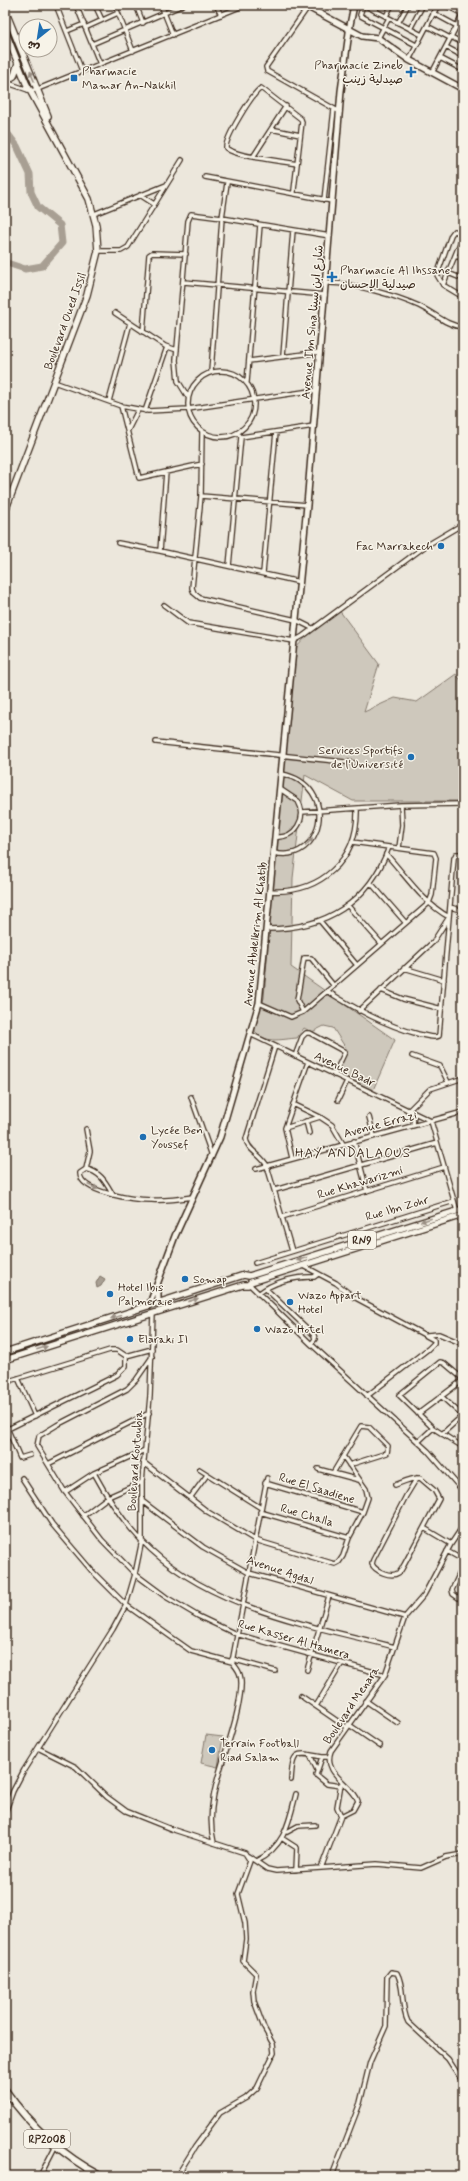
<svg xmlns="http://www.w3.org/2000/svg" width="468" height="2181" viewBox="0 0 468 2181" font-family="Mynerve,'Playpen Sans Arabic',sans-serif">
<style>
.green{fill:#cec8bc;stroke:#84796d}
.water{fill:#a89f93;stroke:#7c7064}
.lines{fill:none;stroke-linecap:round;stroke-linejoin:round}
.river{stroke:#a89f93;stroke-width:7}
.street-casing{stroke:#3b2a1e;stroke-width:6}
.secondary-casing{stroke:#3b2a1e;stroke-width:8}
.primary-casing{stroke:#3b2a1e;stroke-width:8}
.highway-casing{stroke:#3b2a1e;stroke-width:9}
.street{stroke:#f7f3e8;stroke-width:3.5}
.secondary{stroke:#f7f3e8;stroke-width:5}
.primary{stroke:#f7f3e8;stroke-width:5.5}
.highway{stroke:#f7f3e8;stroke-width:6}
.oneway{fill:#998e83}
.poi-dot{fill:#1f6fb2;stroke:#f7f3e8;stroke-width:1.5}
.labels{text-anchor:middle;stroke-width:3;stroke-linejoin:round;paint-order:stroke}
.shield{fill:#f7f3e8;stroke:#73665b;stroke-width:1}
.shield-label{font-size:11px;font-weight:bold;fill:#3b2a1e}
.poi-label{font-size:12px;fill:#3b2a1e;stroke:#f7f3e8;text-anchor:start}
.street-label{font-size:12px;fill:#3b2a1e;stroke:#f7f3e8}
.neighbourhood-label{font-size:13px;letter-spacing:1px;fill:#3b2a1e;stroke:#f7f3e8}
</style>
<rect width="100%" height="100%" fill="#ece7dc"/>
<filter id="ink" filterUnits="userSpaceOnUse"><feTurbulence type="fractalNoise" baseFrequency=".025" numOctaves="2"/><feDisplacementMap in="SourceGraphic" scale="8" xChannelSelector="R" yChannelSelector="G"/><feConvolveMatrix kernelMatrix="1 2 1 2 8 2 1 2 1" color-interpolation-filters="sRGB"/></filter>
<g filter="url(#ink)">
<path class="green" d="M339,610l40,54 -15,48 31,-14 22,4 39,-28 7,9v118h-110l-48,-26 -12,103 -2,89 104,73 -22,50 -36,-17 10,-23 -14,-22 -9,-2 -12,6 -8,-4 -7,10c-15,1 -35,7 -43,-9l10,-31 19,-243 11,-105 22,-24z
M206,1735l17,2 -5,30 -17,-4z"/>
<path class="water" d="M100,1276l5,3 -4,7 -4,2 -1,-5z"/>
<g class="lines">
<path class="river" d="M5,130l12,16 13,28 1,18 7,15 22,18 2,18 -20,23 -17,3 -18,-6 -2,2"/>
<defs>
<path id="street" d="M56,5l26,66
M76,5l24,59
M95,5l7,15
M115,5l18,46
M136,5l7,18
M161,5l12,30
M216,5l5,10
M363,5l-3,10 1,1 55,29
M364,5l58,30
M445,5l18,9
M308,7l-42,60 1,4 73,41
M375,11l3,-6
M433,13l24,13
M386,16l6,-11
M398,23l10,-18
M427,26l23,12
M85,28l33,-15
M410,29l13,-24
M67,31l17,-7
M451,37l12,6
M378,38l11,-20
M92,44l91,-39
M446,47l17,9
M458,54l5,-10
M440,58l23,12
M409,60l29,-55
M432,73l31,-59
M5,82l26,9 7,-2 207,-84
M271,129l29,6
M253,157l33,-51
M205,177l127,24
M294,193v-3l8,-68 -1,-3 -40,-31c-9,6 -36,50 -35,60 10,9 56,13 71,16
M140,195l14,9
M324,200l10,-91
M94,214l72,-29
M463,233l-9,-2 -3,4 -14,40 6,10 20,12
M98,251h23l7,-4 54,-87
M455,256l8,2
M448,273l15,6
M184,282l141,13
M327,283c23,-1 70,13 92,23 15,7 28,20 44,21
M443,285l20,-49
M115,313l50,33 12,4
M143,332l6,-77 3,-2 34,1
M283,356l10,-126
M249,361l71,-9
M188 404a33 33 0 1 1 66 0a33 33 0 1 1-66 0Z
M211,372l11,-154 5,-35
M54,382l67,24 27,5 40,-2 129,-19
M247,382l13,-157
M188,397l-10,-16 -2,-21 12,-139 3,-7 31,4 108,18
M109,401l21,-78
M121,406l18,72 63,-14
M145,411l22,-64
M128,430l10,-20
M202,431l-1,65 -9,92 2,5 6,5 96,22 16,8
M241,437l73,-11
M166,472l-6,79 140,31
M201,496l106,9
M118,543l42,8
M229,566l12,-129 -3,-4
M263,573l13,-141
M164,605l24,18 106,18 9,-5 121,-89 39,-23
M156,742l198,21
M302,812l99,-7 62,-1
M275,837c20,2 33,-19 23,-36l-18,-12
M399,848l3,-23 -1,-20
M274,853c49,12 67,-67 8,-79
M371,883l34,39
M270,891c50,3 88,-31 87,-81
M348,906l33,37
M450,907l13,4
M320,921l36,43
M267,929c58,0 102,-26 122,-82
M404,968l40,12
M381,990l22,9 39,10
M327,991c29,18 57,34 91,43 6,1 15,5 21,2l15,-178 2,-4h7
M259,1003l32,14 12,-5 126,-109 3,-8 4,-37 -2,-5 -82,-11
M359,1011l74,-69 16,-25c-26,-14 -43,-41 -63,-63
M303,1012l-6,-12 7,-42h7l23,28
M250,1034l181,87 26,90
M275,1046l-29,93c1,11 16,16 21,27l25,85
M295,1056l7,-19 4,-4h4l35,19 -11,23
M412,1056l28,10 8,16
M191,1097l21,59
M338,1100l9,-19
M293,1104l27,13 12,8 11,19
M408,1111l22,-22 33,-11
M369,1117l5,19
M306,1121l3,12
M413,1125l1,-11
M285,1128l35,-11
M86,1129l4,22 -4,18
M354,1141l13,50
M292,1158l-7,-30 23,-66
M256,1169l207,-57
M275,1190l162,-47
M113,1195c-7,-12 -12,-23 -27,-26l-6,4c-1,20 57,27 72,27 14,1 27,-1 41,-3
M282,1217l162,-50
M255,1263l199,-62
M304,1266l32,17 18,14 80,43v3l-6,6 -61,47
M250,1285l61,59 117,107 35,40
M266,1289l48,46 1,4 -4,5
M258,1294c15,-12 37,-18 56,-17l4,-3
M427,1335l12,-1 24,10
M126,1356l26,-7
M152,1357l-16,23 -9,9 -70,36 -18,11 -2,10 28,46 37,48 33,34 31,23 32,19 38,18 149,41
M18,1378l17,38
M463,1379l-19,-16 -4,-1 -41,33 34,33 30,19
M5,1389l2,-5 5,-4 98,-30h7l9,6v10l-9,9 -109,54
M442,1397l21,19
M418,1414l45,-34
M5,1423l15,35 10,-3
M442,1434l20,-18
M418,1442l15,-14
M143,1462l65,50 47,28 80,24 4,-2 4,-6 6,-18 14,-26 5,-14 -2,-9 -23,-33
M48,1464l101,-51
M199,1469l62,39
M318,1469l41,11
M94,1473c13,24 28,47 47,67 65,68 168,85 254,107
M333,1473l28,-47 8,1 19,19 -1,7 -38,12
M22,1478l30,46 40,47 34,34 65,46 41,11c3,4 7,8 8,13 3,9 0,19 -1,27 -7,46 -37,94 -25,141
M265,1483l98,29
M395,1485c8,-3 16,-7 25,-7l14,12 5,9 -35,66c-2,3 -3,7 -6,8 -7,5 -23,-2 -26,-9l1,-4 33,-64 11,-18
M65,1492l29,-19 51,-23
M190,1498l17,-23
M142,1501l61,46 46,26 156,44
M260,1512l89,26
M83,1516l25,-19 34,-15
M463,1526l-12,18 -27,51 -19,22 -20,58 -54,76c-9,24 22,33 27,50l-5,9 -12,6 -20,52 56,-4 44,4 25,-11 17,-3
M424,1528l27,16
M447,1551l16,9
M463,1566l-11,24 1,4 10,7
M232,1659l43,12
M232,1662l35,-184
M307,1670l22,-74
M301,1696l45,31
M366,1701l32,22
M316,1706l26,-43
M348,1724l32,22
M38,1748l38,19 31,30 19,14 45,18 74,24 5,8 -12,33 7,29 1,16 -3,22 13,13 -3,17 1,10 10,27 9,16 1,9 -17,35 -11,10 -26,15 -25,34 -18,29
M310,1755l7,15
M329,1757h-7l-6,18 11,9 14,2
M291,1780c2,-28 3,-29 31,-23
M5,1813l8,-22 11,-21 89,-141 13,-24 9,-31 7,-34v-58l8,-86 3,-83
M341,1816l-4,-9 4,-23
M287,1832l11,-6 17,-1
M283,1839l14,9 -1,22
M248,1856l19,13 9,2 45,-3
M256,1861c29,-14 33,-39 40,-67
M40,2176l15,-29
M332,2176l28,-73 10,-41 16,-36 1,-49 4,-5 6,1c8,14 3,33 11,49l40,37 15,23"/>
<path id="secondary" d="M304,5l58,31 16,2 31,22 54,29
M158,1286v17
M149,1306l26,-70 45,-99 39,-134 48,-498 34,-414 9,-66 4,-20"/>
<path id="primary" d="M5,10l43,106
M5,31l21,52 63,116 7,26 2,26 -11,44 -82,216
M5,81l9,-5 4,-13
M5,1352l239,-77 5,1 214,-67
M5,1360l238,-75h5l3,-3 212,-67"/>
<path id="highway" d="M5,2090c26,37 56,65 96,86"/>
</defs>
<use href="#street" class="street-casing"/>
<use href="#secondary" class="secondary-casing"/>
<use href="#primary" class="primary-casing"/>
<use href="#highway" class="highway-casing"/>
<use href="#street" class="street"/>
<use href="#secondary" class="secondary"/>
<use href="#primary" class="primary"/>
<use href="#highway" class="highway"/>
</g>
<defs><path id="oneway-solid" d="M-6-.8H1V-3.2L6.5 0L1 3.2V.8H-6Z"/></defs>
<g class="oneway">
<use href="#oneway-solid" transform="translate(32 76) rotate(-112)"/>
<use href="#oneway-solid" transform="translate(309 842) rotate(-49)"/>
<use href="#oneway-solid" transform="translate(93 1187) rotate(25)"/>
<use href="#oneway-solid" transform="translate(426 1220) rotate(163)"/>
<use href="#oneway-solid" transform="translate(302 1259) rotate(163)"/>
<use href="#oneway-solid" transform="translate(193 1300) rotate(-17)"/>
<use href="#oneway-solid" transform="translate(116 1317) rotate(162)"/>
<use href="#oneway-solid" transform="translate(42 1348) rotate(-18)"/>
</g>
</g>
<g class="poi-dot">
<path d="M409 66h4v4h4v4h-4v4h-4v-4h-4v-4h4z"/>
<rect x="70" y="74" width="8" height="8" rx="2"/>
<path d="M330 271h4v4h4v4h-4v4h-4v-4h-4v-4h4z"/>
<circle cx="441" cy="546" r="4"/>
<circle cx="411" cy="757" r="4"/>
<circle cx="143" cy="1137" r="4"/>
<circle cx="185" cy="1279" r="4"/>
<circle cx="110" cy="1294" r="4"/>
<circle cx="290" cy="1302" r="4"/>
<circle cx="257" cy="1329" r="4"/>
<circle cx="130" cy="1339" r="4"/>
<circle cx="212" cy="1750" r="4"/>
</g>
<g class="labels">
<g class="shield">
<rect x="348" y="1231" width="28" height="18" rx="3"/>
<rect x="24" y="2130" width="46" height="18" rx="3"/>
</g>
<g class="shield-label">
<text x="362" y="1244">RN9</text>
<text x="47" y="2143">RP2008</text>
</g>
<g class="poi-label">
<text x="403" y="69" text-anchor="end">Pharmacie Zineb<tspan x="403" dy="14">صيدلية زينب</tspan></text>
<text x="82" y="75">Pharmacie<tspan x="82" dy="14">Mamar An-Nakhil</tspan></text>
<text x="340" y="274">Pharmacie Al Ihssane<tspan x="340" dy="14">صيدلية الإحسان</tspan></text>
<text x="433" y="550" text-anchor="end">Fac Marrakech</text>
<text x="403" y="754" text-anchor="end">Services Sportifs<tspan x="403" dy="14">de l'Université</tspan></text>
<text x="151" y="1134">Lycée Ben<tspan x="151" dy="14">Youssef</tspan></text>
<text x="193" y="1283">Somap</text>
<text x="118" y="1291">Hotel Ibis<tspan x="118" dy="14">Palmeraie</tspan></text>
<text x="298" y="1299">Wazo Appart<tspan x="298" dy="14">Hotel</tspan></text>
<text x="265" y="1333">Wazo Hotel</text>
<text x="138" y="1343">Elaraki II</text>
<text x="220" y="1747">Terrain Football<tspan x="220" dy="14">Riad Salam</tspan></text>
</g>
<g class="street-label">
<text transform="translate(65 321) rotate(-70)" y="4">Boulevard Oued Issil</text>
<text transform="translate(312 322) rotate(-85)" y="4">Avenue Ibn Sina شارع ابن سينا</text>
<text transform="translate(255 934) rotate(-84)" y="4">Avenue Abdelkrim Al Khatib</text>
<text transform="translate(345 1069) rotate(26)" y="4">Avenue Badr</text>
<text transform="translate(380 1124) rotate(-15)" y="4">Avenue Errazi</text>
<text transform="translate(360 1182) rotate(-17)" y="4">Rue Khawarizmi</text>
<text transform="translate(397 1208) rotate(-16)" y="4">Rue Ibn Zohr</text>
<text transform="translate(135 1461) rotate(-86)" y="4">Boulevard Koutoubia</text>
<text transform="translate(317 1488) rotate(17)" y="4">Rue El Saadiene</text>
<text transform="translate(307 1515) rotate(16)" y="4">Rue Challa</text>
<text transform="translate(280 1570) rotate(18)" y="4">Avenue Agdal</text>
<text transform="translate(294 1639) rotate(16)" y="4">Rue Kasser Al Hamera</text>
<text transform="translate(351 1705) rotate(-56)" y="4">Boulevard Menara</text>
</g>
<g class="neighbourhood-label">
<text x="353" y="1157">HAY ANDALAOUS</text>
</g>
</g>
<rect width="468" height="2181" fill="none" stroke="#f7f3e8" stroke-width="20"/>
<rect x="10" y="10" width="448" height="2161" fill="none" stroke="#3b2a1e" stroke-width="1.5" filter="url(#ink)"/>
<g transform="translate(38 38) rotate(210)"><circle r="19" fill="#f7f3e8" stroke="#aca397"/>
<path d="M0-3L7 15L0 10L-7 15Z" fill="#1f6fb2"/>
<text y="-6" font-size="11" font-weight="bold" text-anchor="middle" fill="#3b2a1e">ش</text>
</g>
</svg>
